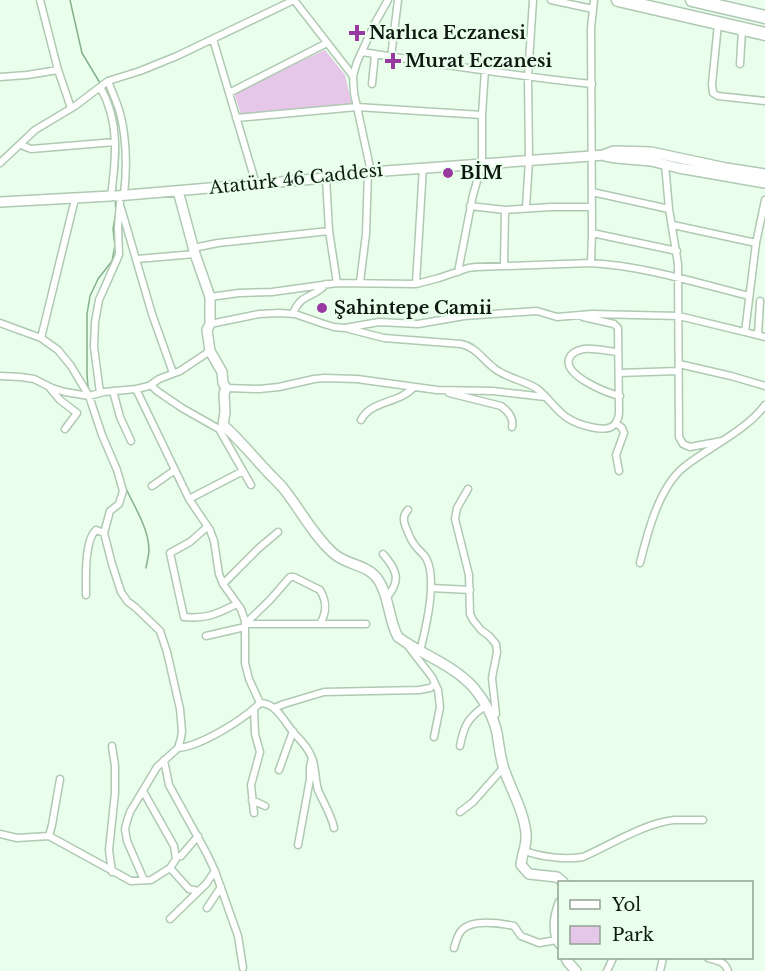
<svg xmlns="http://www.w3.org/2000/svg" width="765" height="971" viewBox="0 0 765 971" font-family="'Libre Baskerville',serif">
<style>
.green{fill:#e6c6e9}
.lines{fill:none;stroke-linecap:round;stroke-linejoin:round}
.stream{stroke:#84b08b;stroke-width:1.5}
.street-casing{stroke:#afc9b2;stroke-width:9}
.secondary-casing{stroke:#afc9b2;stroke-width:12}
.highway-casing{stroke:#afc9b2;stroke-width:15}
.street{stroke:#fff;stroke-width:6}
.secondary{stroke:#fff;stroke-width:9}
.highway{stroke:#fff;stroke-width:12}
.poi-dot{fill:#9839a2;stroke:#e9ffec;stroke-width:2}
.labels{text-anchor:middle;stroke-width:4.5;stroke-linejoin:round;paint-order:stroke}
.poi-label{font-size:18px;font-weight:bold;fill:#101911;stroke:#e9ffec;text-anchor:start}
.street-label{font-size:18px;fill:#101911;stroke:#e9ffec}
</style>
<rect width="100%" height="100%" fill="#e9ffec"/>
<path class="green" d="M325,50l20,25 7,30 -111,10 -7,-23z"/>
<g class="lines">
<path class="stream" d="M70,0l12,53 18,30
M115,194c1,-20 6,-38 2,-58
M90,391l-2,-4 -1,-13v-60l3,-18 8,-17 14,-18 3,-15 -2,-17 3,-17 -1,-14
M124,484c9,21 24,42 25,65 0,6 -2,13 -3,19"/>
<defs>
<path id="street" d="M40,0l18,70 13,38
M294,0l59,76
M551,0l42,9
M718,24l-6,60 1,9 5,3 47,5
M213,39l43,145
M362,52c76,12 153,24 230,32
M391,57l7,-57
M740,64l2,-34
M0,77l27,-2 31,-5
M108,81c4,11 9,21 12,32 7,27 7,55 4,82
M372,84l3,-30
M100,87c20,34 16,72 11,109h4
M229,93l98,-50
M236,118l121,-11 125,8
M21,145l10,4 84,-7
M0,163l35,-33 40,-24 33,-25 32,-10 37,-15 117,-56
M665,164l4,45 9,55 1,173 4,7 7,3 32,-6
M371,172l-17,-79 -1,-17 4,-14 18,-39 13,-23
M326,178l3,53 8,52
M592,192l77,17
M470,206l35,4 46,-3h41
M121,208l31,106 21,59
M526,208l3,-48 -1,-83 5,-77
M673,225l83,18
M592,233l85,18
M193,248l25,-5 111,-12
M137,259l58,-5
M591,263c53,3 106,20 158,33
M504,266l1,-56
M458,272l15,-77 9,-31v-49l3,-46
M360,282l6,-48 2,-62
M416,284l7,-117
M210,297l29,-4 33,-1 65,-9 79,1 23,-6 29,-10 8,-1 115,-4 1,-30 -1,-205 3,-28
M293,314c8,-22 21,-15 33,-30
M0,323l41,15 34,-139
M210,324l49,-10 20,-1 16,1 29,10 10,3 11,1 34,-6 39,2 46,-8 73,-5 20,6 35,-3 87,2 86,21
M349,329l35,9 77,6c15,3 21,15 33,24 12,10 29,12 42,20 11,8 19,21 30,29 10,7 39,17 48,8 4,-4 5,-8 5,-13l-1,-84 -4,-4 -31,-7
M745,332l11,-89 9,-43
M758,335l2,-34
M41,338l17,12 13,16 18,30 13,39 15,35 6,21 -4,13 -9,7 -6,22 8,31 9,28 7,10 7,5 25,24 7,21 13,57 2,22 -1,7 -3,10 -21,19 -27,45 -3,9 -2,8 2,12 17,39
M618,352c-11,-1 -23,-4 -34,-3 -6,1 -13,4 -15,10 -5,17 38,34 51,37
M679,364l52,12 34,10
M619,373l59,-2
M0,376l21,1 13,2 18,9 13,4 24,4 15,-4 32,-3 13,-3 10,-7 21,-8 30,-20
M151,385l6,6 25,17 37,21 32,56
M49,387l11,13 17,13 -12,16
M226,388l33,1 20,-2 35,-8 10,-1 33,1 80,11 56,1 52,6
M136,389l53,110 21,31 4,11 5,33 4,10 18,25 4,12v42l4,16 11,24c-17,17 -59,43 -82,45
M113,391l7,26 11,24
M100,393l-6,-46 1,-25 4,-22 20,-45 -1,-28 2,-24
M449,393l52,13c7,5 13,12 11,21
M361,420c10,-20 38,-16 53,-33
M616,423l6,5 2,5 -8,22 3,16
M152,486l23,-16
M468,489l-11,19 -2,11 14,56 1,39 3,6 8,10 8,6 7,8 1,8 -5,26 4,36 -4,5
M189,499l54,-28
M408,510c-2,2 -4,5 -4,8 -1,5 7,22 10,26 3,5 9,9 12,14 12,21 0,70 -6,93
M207,527l-17,15 -20,11 14,64c24,2 32,-3 53,-13
M383,554c13,15 19,26 4,43
M640,563c7,-29 19,-76 44,-96 24,-19 63,-37 81,-62
M223,584l36,-36 19,-16
M431,588l39,2
M86,595c0,-16 -2,-54 10,-65l8,3
M320,624c7,-12 7,-22 0,-34l-26,-13h-4l-20,23 -25,24h121
M206,636l39,-9
M408,646l24,31 6,13 2,17 -6,30
M260,703c16,0 24,18 33,29 8,9 15,15 19,26 4,10 3,21 6,32 5,12 14,26 16,38
M274,708l10,-4 40,-12 95,-2 11,-2 5,-4
M112,746l3,20v27l-6,57 3,22
M460,746c4,-21 8,-28 25,-40
M164,760l5,25 38,69 8,17 23,65 5,32
M279,770l14,-39
M252,800l13,6
M460,812l13,-10 31,-35
M254,813l-3,-28 9,-33 -5,-18 -1,-25
M0,834l17,4 32,-2 82,45 20,-1 19,-12 6,-9 -2,-13 -31,-55
M49,836l3,-11 8,-46
M298,845l12,-66v-12l2,-9
M525,851c16,6 41,9 58,6 27,-12 62,-34 91,-37 10,0 19,0 29,0
M176,857l5,-1 17,-20
M170,868l19,21 9,2
M207,908l14,-21
M170,919l36,-35 9,-13
M454,948c2,-6 3,-13 8,-18 10,-11 38,-7 52,-4l7,10 18,7 18,-3
M708,958c9,3 17,3 20,13
M607,971l6,-13
M660,971l3,-13"/>
<path id="secondary" d="M605,156l11,2 35,3 28,7 86,15
M178,191l17,63 15,43v27l-3,6 3,21 12,21 1,11 3,5 -2,6 1,18 -2,13c15,13 27,28 41,43 6,7 13,13 19,20 17,21 30,47 50,65 14,13 36,11 46,28 11,18 9,38 19,56 24,18 56,28 76,51 10,12 20,30 23,45 2,12 3,24 7,36 7,21 20,42 22,65 1,12 -4,19 -5,31l8,9 28,3 6,5
M116,196l210,-18 45,-6 221,-16 11,-1 11,-4 37,1 75,16 39,6
M0,202l111,-6
M560,903c-5,13 -8,28 0,41
M566,958l2,4 8,9"/>
<path id="highway" d="M618,0l147,34
M692,0l73,17"/>
</defs>
<use href="#street" class="street-casing"/>
<use href="#secondary" class="secondary-casing"/>
<use href="#highway" class="highway-casing"/>
<use href="#street" class="street"/>
<use href="#secondary" class="secondary"/>
<use href="#highway" class="highway"/>
</g>
<g class="poi-dot">
<path d="M354 24h6v6h6v6h-6v6h-6v-6h-6v-6h6z"/>
<path d="M390 52h6v6h6v6h-6v6h-6v-6h-6v-6h6z"/>
<circle cx="448" cy="173" r="6"/>
<circle cx="322" cy="308" r="6"/>
</g>
<g class="labels">
<g class="poi-label">
<text x="369" y="39">Narlıca Eczanesi</text>
<text x="405" y="67">Murat Eczanesi</text>
<text x="460" y="179">BİM</text>
<text x="334" y="314">Şahintepe Camii</text>
</g>
<g class="street-label">
<text transform="translate(296 179) rotate(-6)" y="6">Atatürk 46 Caddesi</text>
</g>
</g>
<rect x="558" y="881" width="195" height="78" fill="#e9ffec" stroke="#92a394" stroke-width="1.5"/>
<rect x="570" y="900" width="30" height="9" fill="#ffffff" stroke="#92a394" stroke-width="1.5"/>
<text x="612" y="911" font-size="18" fill="#101911">Yol</text>
<rect x="570" y="926" width="30" height="18" fill="#e6c6e9" stroke="#92a394" stroke-width="1.5"/>
<text x="612" y="941" font-size="18" fill="#101911">Park</text>
</svg>
